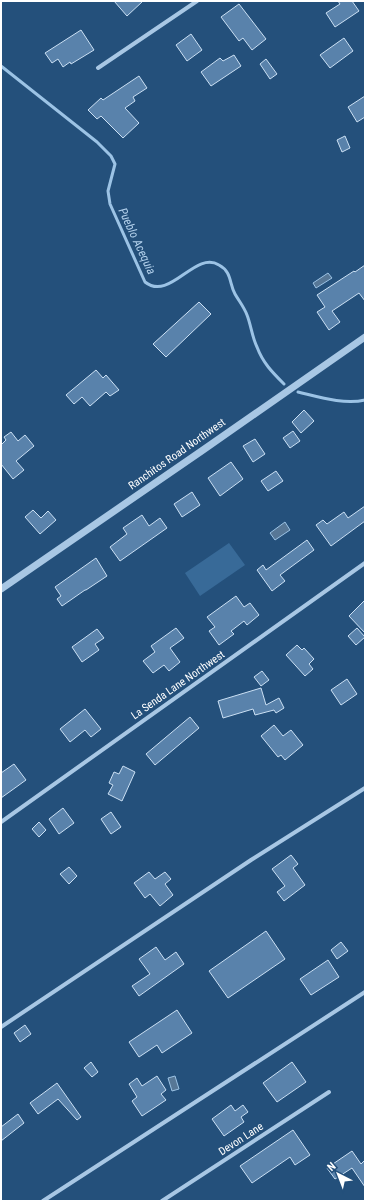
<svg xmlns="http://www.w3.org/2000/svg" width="366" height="1202" font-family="'Roboto Condensed',sans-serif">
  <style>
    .green { fill: #386a98 }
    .water { fill: #577796; stroke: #9cc3e5 }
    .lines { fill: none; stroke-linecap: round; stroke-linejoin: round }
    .stream { stroke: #9cc3e5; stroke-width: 3 }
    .building { fill: #5982ab; stroke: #cbe0f4 }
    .minor { stroke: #a8c7e4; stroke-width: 4 }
    .tertiary { stroke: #a8c7e4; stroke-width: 7 }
    .labels { text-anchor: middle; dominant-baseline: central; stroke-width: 3; stroke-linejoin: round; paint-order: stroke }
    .street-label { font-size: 11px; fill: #fff; stroke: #24507b }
    .water-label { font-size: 12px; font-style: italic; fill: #b3d1ec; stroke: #24507b }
  </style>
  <rect width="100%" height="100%" fill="#24507b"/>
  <path class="green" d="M 229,543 L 245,565 L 200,596 L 185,573 Z"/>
  <path class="water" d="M 328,273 L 332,278 L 316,288 L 313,283 Z
    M 285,522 L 290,530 L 275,540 L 270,533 Z
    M 175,1076 L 179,1089 L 172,1091 L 168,1078 Z"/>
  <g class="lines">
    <path class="stream" d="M 1,66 L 97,142 L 111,156 L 115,164 L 108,191 L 110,204 L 145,282 C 170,302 195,250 219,265 C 232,272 229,283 235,294 C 239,301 244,307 247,315 C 251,325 252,337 257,347 C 263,363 272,372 284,384
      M 298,392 C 319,397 344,405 365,400"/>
  </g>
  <path class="building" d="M 114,1 L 143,1 L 127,16 Z
    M 338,1 L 352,1 L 359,11 L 335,27 L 326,13 L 340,4 Z
    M 239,4 L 266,39 L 252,50 L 243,38 L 239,41 L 221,17 Z
    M 81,30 L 94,50 L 71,64 L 70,62 L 63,67 L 58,59 L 52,63 L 45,53 Z
    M 191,34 L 202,50 L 187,61 L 176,45 Z
    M 344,38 L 353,51 L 330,68 L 320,55 Z
    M 234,55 L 241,66 L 211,86 L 201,72 L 220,58 L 223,61 Z
    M 266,59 L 277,74 L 270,79 L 260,64 Z
    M 139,76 L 147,88 L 133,97 L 135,101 L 125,108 L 139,123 L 123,138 L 101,116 L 97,119 L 88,110 L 101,98 L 103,100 Z
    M 365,96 L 365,117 L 357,122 L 348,107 Z
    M 345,136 L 350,148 L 342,152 L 337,140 Z
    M 365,265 L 365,301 L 359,293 L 332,311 L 340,322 L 329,330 L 317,312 L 325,307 L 317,295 L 354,271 L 355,272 Z
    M 199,302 L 211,314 L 166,357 L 153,344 Z
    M 96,370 L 103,378 L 106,375 L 119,390 L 110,396 L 106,392 L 90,406 L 82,397 L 74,404 L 66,395 Z
    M 304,410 L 314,421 L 301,433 L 292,422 Z
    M 293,431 L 300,441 L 290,448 L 283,438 Z
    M 11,432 L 18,441 L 25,435 L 34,446 L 16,461 L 24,470 L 13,479 L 1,464 L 1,445 L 6,440 L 4,437 Z
    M 255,439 L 265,454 L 253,462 L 243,446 Z
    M 231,462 L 243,479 L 220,496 L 208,478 Z
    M 276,471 L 283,481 L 268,491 L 261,481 Z
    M 192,492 L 200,505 L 182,517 L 174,504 Z
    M 365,506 L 365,521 L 331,546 L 316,525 L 323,520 L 327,524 L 344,512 L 348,518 Z
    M 33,510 L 41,518 L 48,511 L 56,520 L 40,534 L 25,517 Z
    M 142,515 L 149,526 L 160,518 L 167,528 L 120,561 L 110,547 L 127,534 L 123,528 Z
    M 307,540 L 314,550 L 280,575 L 285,581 L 272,591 L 257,570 L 263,565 L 266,570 Z
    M 96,558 L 107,576 L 86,590 L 85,590 L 62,606 L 57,599 L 61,596 L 55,587 Z
    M 236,596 L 244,607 L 250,603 L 259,615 L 247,625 L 244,621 L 231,631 L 234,634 L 219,645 L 209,631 L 215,627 L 207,617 Z
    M 365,600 L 365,633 L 349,616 Z
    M 176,628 L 184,638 L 170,648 L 180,662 L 169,671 L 164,665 L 153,673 L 143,661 L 155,652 L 151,646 Z
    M 357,628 L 365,637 L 356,645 L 348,636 Z
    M 97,629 L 104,638 L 95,644 L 99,650 L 82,662 L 72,647 Z
    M 297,645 L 302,650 L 304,648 L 314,659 L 309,664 L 313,669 L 305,676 L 286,655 Z
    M 262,671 L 269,680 L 261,686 L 254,677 Z
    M 347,679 L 357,694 L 341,705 L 331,690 Z
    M 261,688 L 266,705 L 279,698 L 284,708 L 276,713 L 274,710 L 255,715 L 253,709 L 223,718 L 218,701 Z
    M 85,709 L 101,729 L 91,737 L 85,730 L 70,742 L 60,729 Z
    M 190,717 L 199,728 L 155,765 L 146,754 Z
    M 274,725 L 283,736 L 291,730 L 303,745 L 285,760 L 281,755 L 278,757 L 261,736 Z
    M 14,764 L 26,780 L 1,798 L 1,773 Z
    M 123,766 L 135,772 L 122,801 L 108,794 L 113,785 L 109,783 L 114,772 L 119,774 Z
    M 63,808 L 74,823 L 59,834 L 49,819 Z
    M 111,812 L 121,827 L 111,834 L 101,819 Z
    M 39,822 L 46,830 L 39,837 L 32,829 Z
    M 291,855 L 298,864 L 293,868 L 305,885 L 284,901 L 277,892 L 285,886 L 272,869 Z
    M 69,867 L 77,876 L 69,884 L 60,874 Z
    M 149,872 L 155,879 L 165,872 L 171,879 L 165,884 L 173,895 L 160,906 L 150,894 L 145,898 L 134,883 Z
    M 266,931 L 285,959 L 228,998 L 209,971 Z
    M 341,942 L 348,951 L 337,959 L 331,950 Z
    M 156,947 L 165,960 L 176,952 L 184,964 L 139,996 L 132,986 L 150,974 L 139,959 Z
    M 328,960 L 339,977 L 311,995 L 300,979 Z
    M 177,1010 L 192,1033 L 162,1053 L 157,1045 L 139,1057 L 129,1042 Z
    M 25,1025 L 31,1034 L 20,1042 L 14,1033 Z
    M 91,1062 L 98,1072 L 92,1077 L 84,1068 Z
    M 292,1062 L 306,1082 L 277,1102 L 263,1083 Z
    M 157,1076 L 166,1090 L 161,1094 L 166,1100 L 142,1116 L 132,1101 L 137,1097 L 129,1084 L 137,1078 L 142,1086 Z
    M 57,1083 L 81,1117 L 77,1120 L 58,1099 L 38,1114 L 30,1103 Z
    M 231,1105 L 235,1111 L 243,1105 L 248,1112 L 241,1117 L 244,1122 L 224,1136 L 212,1119 Z
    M 18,1114 L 24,1123 L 1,1141 L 1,1127 Z
    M 293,1130 L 310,1155 L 295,1165 L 290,1157 L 252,1183 L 240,1166 Z
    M 352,1151 L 361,1164 L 365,1160 L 365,1187 L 352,1168 L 335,1179 L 327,1168 Z"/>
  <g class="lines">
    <path class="minor" d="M 98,68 L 197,1
      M 1,822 L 365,563
      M 1,1027 L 251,860 L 365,788
      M 43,1201 L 365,992
      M 162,1201 L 329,1092"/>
    <path class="tertiary" d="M 1,589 L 203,450 L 365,337"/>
  </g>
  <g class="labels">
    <g class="street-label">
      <text transform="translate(177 454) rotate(-35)">Ranchitos Road Northwest</text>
      <text transform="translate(178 685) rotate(-35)">La Senda Lane Northwest</text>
      <text transform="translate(241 1139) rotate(-33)">Devon Lane</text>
    </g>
    <g class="water-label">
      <text transform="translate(137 241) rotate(65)">Pueblo Acequia</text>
    </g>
  </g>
  <rect width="366" height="1202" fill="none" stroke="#ffffff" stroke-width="4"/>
  <g transform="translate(338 1174) rotate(318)" stroke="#24507b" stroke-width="3" paint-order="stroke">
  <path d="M0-3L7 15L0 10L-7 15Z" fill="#ffffff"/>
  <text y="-6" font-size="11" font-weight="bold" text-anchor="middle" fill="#ffffff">N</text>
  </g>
</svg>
